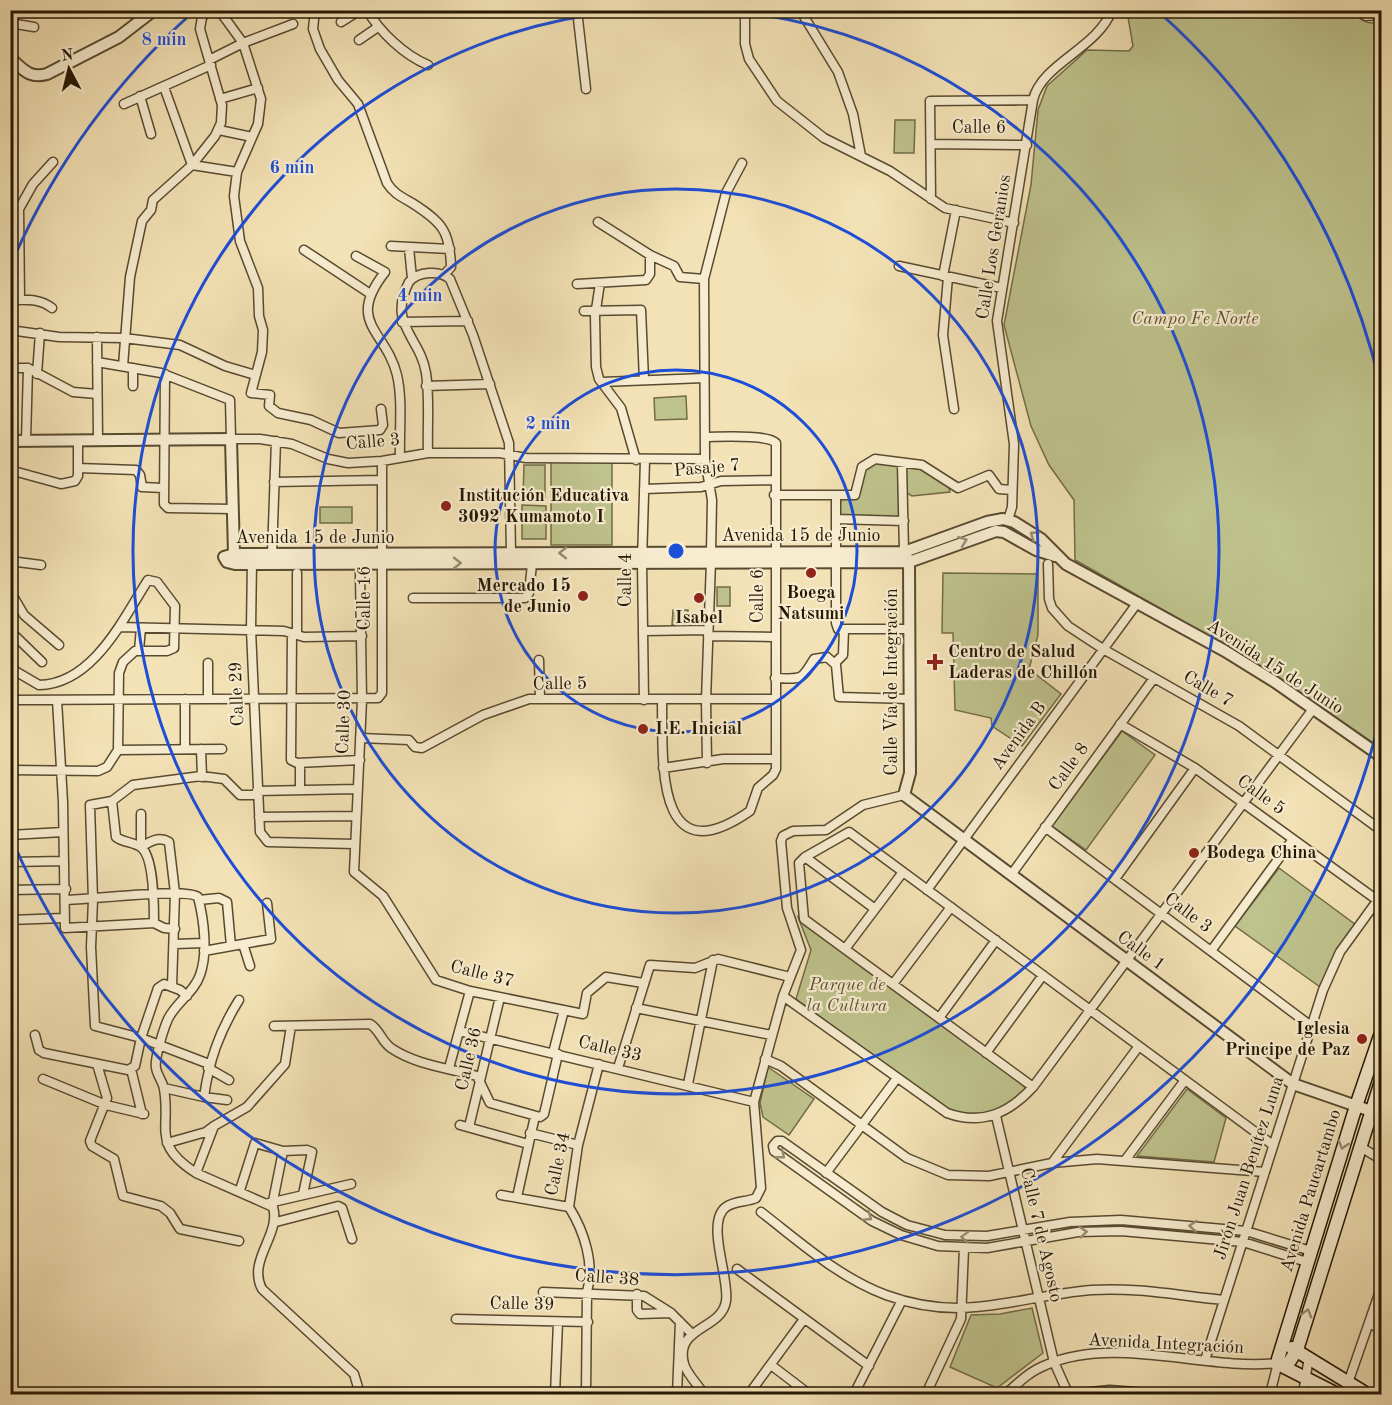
<svg xmlns="http://www.w3.org/2000/svg" width="1392" height="1405" font-family="'Old Standard TT',serif">
  <style>
    .green { fill: #bec28c; stroke: #726c48; stroke-width: 1.5 }
    .lines { fill: none; stroke-linecap: round; stroke-linejoin: round }
    .minor-casing { stroke: #584a30; stroke-width: 11 }
    .tertiary-casing { stroke: #584a30; stroke-width: 14 }
    .secondary-casing { stroke: #251703; stroke-width: 15 }
    .minor { stroke: #f7eccf; stroke-width: 8 }
    .tertiary { stroke: #f7eccf; stroke-width: 10 }
    .secondary { stroke: #f7eccf; stroke-width: 12 }
    .oneway { stroke: #988c73 }
    .ring { fill: none; stroke: #1d4ed8; stroke-width: 3 }
    .poi-dot { fill: #8f2418; stroke: #f7eccf; stroke-width: 2 }
    .labels { text-anchor: middle; dominant-baseline: central; stroke-width: 4.5; stroke-linejoin: round; paint-order: stroke }
    .street-label { font-size: 18px; fill: #251703; stroke: #f7eccf }
    .park-label { font-size: 18px; font-style: italic; fill: #5b5333; stroke: #f7eccf }
    .poi-label { font-size: 18px; font-weight: bold; fill: #251703; stroke: #f7eccf; text-anchor: start }
    .centre { fill: #1d4ed8; stroke: #f7eccf; stroke-width: 3 }
    .ring-label { font-size: 18px; text-anchor: middle; font-weight: bold; fill: #1d4ed8; stroke: #f7eccf; stroke-width: 4.5; stroke-linejoin: round; paint-order: stroke }
  </style>
  <rect width="100%" height="100%" fill="#f3e2b5"/>
  <filter id="stains"><feTurbulence type="fractalNoise" baseFrequency=".00333" numOctaves="4"/><feColorMatrix values="0 0 0 0 .2 0 0 0 0 .09 0 0 0 0 .02 0 0 0 .5 -.17"/></filter>
  <radialGradient id="worn" r=".72"><stop offset=".6" stop-color="#630" stop-opacity="0"/><stop offset="1" stop-color="#630" stop-opacity=".3"/></radialGradient>
  <path class="green" d="M 1349,10 C 1360,19 1368,27 1381,21 L 1381,748 L 1246,657 L 1075,560 L 1074,500 L 1049,465 L 1031,426 L 1004,325 L 1031,185 L 1038,110 L 1047,86 L 1087,50 L 1129,51 L 1133,46 L 1127,11 Z
    M 895,120 L 915,120 L 914,153 L 894,153 Z
    M 686,396 L 687,419 L 655,420 L 654,398 Z
    M 551,459 L 612,460 L 612,545 L 551,545 Z
    M 871,462 L 899,465 L 899,518 L 840,516 L 840,496 L 859,497 L 860,474 Z
    M 524,465 L 545,465 L 545,500 L 523,499 Z
    M 918,466 L 949,488 L 950,492 L 912,496 L 907,493 L 906,467 Z
    M 522,505 L 546,506 L 546,539 L 522,539 Z
    M 320,507 L 352,507 L 352,523 L 320,523 Z
    M 943,573 L 1038,574 L 1038,635 L 1029,669 L 1061,694 L 1022,746 L 992,726 L 991,718 L 955,710 L 953,633 L 942,633 Z
    M 717,587 L 730,587 L 730,606 L 717,606 Z
    M 673,610 L 688,610 L 687,625 L 672,625 Z
    M 1122,731 L 1155,755 L 1086,850 L 1052,826 Z
    M 1279,868 L 1356,925 L 1320,987 L 1235,926 Z
    M 798,917 L 1023,1085 L 1026,1089 C 1005,1115 974,1118 945,1109 L 796,999 L 811,950 Z
    M 768,1067 L 814,1099 L 789,1135 L 763,1117 L 760,1103 Z
    M 1187,1089 L 1226,1118 L 1214,1162 L 1137,1156 Z
    M 1032,1308 L 1043,1353 L 997,1388 L 950,1367 L 971,1315 L 1000,1314 Z"/>
  <g class="lines">
    <g class="minor-casing">
      <path id="minor" d="M 219,10 L 243,43 L 261,99 L 258,124 L 237,172 L 234,196 L 240,241 L 258,288 L 259,316 L 263,330 L 262,352 L 251,393 L 270,395 L 269,406 L 278,413 L 311,420 L 339,433 L 380,430 L 383,425 L 381,409
        M 315,10 L 313,29 L 320,49 L 338,80 L 358,104 L 387,183 C 394,194 402,197 412,203 C 442,222 450,231 451,267 L 444,275
        M 367,10 C 380,32 404,55 428,65
        M 577,10 L 586,89
        M 745,10 L 745,44 L 749,59 L 777,101 L 791,112 L 824,138 L 890,171 L 945,208 L 1014,223
        M 800,10 L 838,72 L 853,114 L 861,156
        M 1356,10 L 1366,16 L 1382,15
        M 341,22 L 360,10
        M 10,23 L 34,27
        M 359,40 L 378,27
        M 209,60 L 243,43 L 293,24
        M 164,87 L 192,165
        M 140,96 L 151,134
        M 220,99 L 258,88
        M 124,104 L 211,65
        M 219,130 L 252,137
        M 931,144 L 1027,145
        M 192,165 L 237,172
        M 931,199 L 930,101 L 1033,100
        M 598,222 L 650,255 L 674,266 L 680,277 L 704,279
        M 391,246 L 450,249
        M 409,248 L 412,278
        M 304,250 L 369,293
        M 356,256 L 385,272 C 345,323 386,330 397,375 C 403,401 399,432 400,458
        M 899,266 L 1002,288
        M 943,276 L 956,210
        M 948,277 L 943,335 L 954,409
        M 600,283 L 595,316 L 596,367 L 599,379 L 621,408 L 636,460
        M 577,284 L 646,280 L 650,274 L 650,255
        M 10,300 C 26,300 39,298 52,308
        M 20,300 L 19,209 L 33,184 L 53,162
        M 584,311 L 641,310 L 644,380
        M 402,322 L 468,321
        M 10,330 L 59,337 L 124,338 L 180,345 L 225,366 L 255,375
        M 97,337 L 98,440
        M 97,362 L 161,373 L 230,400 L 231,439 L 260,439 L 292,444 L 328,459 L 348,463 L 382,461 L 428,453 L 500,453 L 526,458 L 705,459
        M 123,366 L 130,277 L 142,221 L 151,210 L 153,200 L 192,165 L 215,136 L 221,123 L 222,105 L 200,29 L 202,17 L 210,10
        M 10,368 L 28,368 L 26,440
        M 28,368 L 73,392 L 97,394
        M 37,374 L 40,333
        M 165,374 L 164,504 L 168,508 L 233,509
        M 602,382 L 704,378
        M 133,386 L 133,368
        M 426,386 L 490,384
        M 428,453 C 427,427 430,399 426,373 C 420,336 387,325 409,282 C 418,271 440,270 450,279 L 473,335 L 509,443 L 511,553
        M 902,463 L 904,552
        M 78,468 L 136,470 L 140,475 L 142,487 L 163,488
        M 10,470 L 61,484 L 75,481 L 78,476 L 78,440
        M 274,482 L 382,480
        M 644,489 L 701,487 L 721,481 L 774,480
        M 774,495 L 855,495 L 862,467 L 875,459 L 922,465 L 958,488 L 989,475 L 999,489 L 1012,490
        M 836,495 L 836,552
        M 836,519 L 904,521
        M 1008,520 L 1012,507 L 1014,444 L 997,321 L 1033,100 C 1042,63 1097,49 1112,10
        M 711,553 L 712,500 L 705,459 L 704,279 L 726,193 L 742,163
        M 272,554 L 276,441
        M 252,560 L 251,630 L 260,832 L 268,842 L 355,844
        M 10,561 L 41,565
        M 836,561 L 836,623 L 838,629 L 909,629
        M 1048,564 L 1049,599 L 1052,608 L 1068,626 L 1103,649 L 1239,726 L 1382,831
        M 360,573 L 362,700 L 354,872 L 383,896 L 436,980 L 470,991 L 583,1014 L 587,993 L 606,977 L 643,983
        M 10,591 L 24,615 L 59,645
        M 413,598 L 525,598 L 529,593 L 532,564
        M 119,627 L 284,631 L 304,637 L 362,636
        M 10,631 L 42,662
        M 643,631 L 708,630
        M 292,633 L 291,760 L 297,763 L 360,760
        M 297,635 L 297,573
        M 708,636 L 774,637
        M 139,650 L 141,628
        M 539,660 L 540,699
        M 208,663 L 208,699
        M 835,663 L 843,655 L 844,630
        M 10,668 L 39,685 C 93,684 123,619 148,580 L 157,582 L 175,606 L 174,648 L 167,651 L 135,651 L 123,662 L 119,673 L 118,750 L 107,767 L 98,771 L 10,770
        M 775,678 C 802,679 801,681 814,659 L 827,657 L 836,665 L 839,697 L 910,699
        M 10,700 L 378,698 L 382,693 L 382,461
        M 57,700 L 63,802 L 65,928 L 154,923 L 164,928 L 175,929
        M 644,700 L 642,562 L 645,460
        M 662,700 C 663,760 654,878 750,811 L 758,788 L 773,775 L 776,769 L 776,443 C 767,434 720,437 705,437
        M 1120,724 L 1195,768 L 1377,900
        M 360,738 L 409,740 L 415,747 L 422,748 L 483,715 L 529,699 L 774,699
        M 185,749 L 185,699
        M 201,749 L 202,777
        M 118,750 L 222,749
        M 300,763 L 300,790
        M 707,763 L 706,700 L 711,561
        M 663,768 L 723,759 L 775,759
        M 257,791 L 356,789
        M 112,801 L 116,837 C 124,843 135,842 142,848 C 154,859 154,906 154,923
        M 141,814 L 141,847
        M 259,817 L 355,816
        M 1045,827 L 1311,1026
        M 10,835 L 63,832
        M 141,847 C 151,841 159,836 169,842 L 175,893 L 172,986
        M 805,857 L 875,909
        M 10,862 L 64,861
        M 1011,875 L 1154,678
        M 1115,879 L 1195,768
        M 10,890 L 66,889
        M 927,890 L 1138,602
        M 66,900 C 88,900 186,887 198,897 C 204,920 208,953 200,975 C 194,993 176,1002 168,1019 C 164,1028 154,1059 156,1068 C 157,1075 163,1082 164,1089 C 171,1129 151,1144 196,1173 L 273,1207 C 281,1235 247,1260 262,1289 L 354,1374 L 360,1394
        M 199,900 L 219,898 L 227,902 L 231,946
        M 10,920 L 64,918
        M 175,944 L 203,943
        M 243,944 L 250,966
        M 845,949 L 903,872
        M 204,951 L 271,939 L 267,903
        M 1211,951 L 1293,839
        M 893,984 L 951,907
        M 783,996 L 947,1113 C 982,1126 1009,1113 1033,1087 L 1313,709
        M 636,1008 L 771,1035
        M 939,1018 L 996,940
        M 274,1026 L 370,1024 C 380,1030 381,1041 391,1048 C 416,1065 448,1068 477,1076 L 490,1103 L 540,1117 L 544,1114 L 558,1054
        M 459,1031 L 754,1102
        M 35,1035 L 39,1050 L 44,1053 L 128,1070 L 135,1066 L 141,1038 L 158,988 L 164,984 L 180,990 L 187,996
        M 10,1041 L 13,1041
        M 553,1053 L 564,1010
        M 986,1053 L 1043,975
        M 765,1059 L 781,1066 L 907,1158 L 948,1175 L 989,1176 L 1052,1163 L 1097,1159 L 1265,1172
        M 97,1064 L 107,1098 L 90,1141 L 92,1146 L 114,1159 L 123,1196 L 161,1206 L 170,1213 L 180,1229 L 239,1241
        M 209,1064 L 141,1038 L 95,1026 L 91,947 L 93,900 L 90,805 L 112,801 L 133,785 L 201,776 L 224,779 L 240,795 L 257,795
        M 208,1068 L 229,1080
        M 449,1068 L 470,991
        M 618,1068 L 650,965 L 695,968 L 718,959 L 790,977
        M 131,1069 L 142,1114
        M 43,1079 L 106,1105 L 144,1114
        M 688,1084 L 713,960
        M 1033,1087 L 804,919 L 799,863 L 805,857 L 849,832 L 1273,1145
        M 164,1088 L 204,1097 C 209,1061 219,1032 239,1000
        M 204,1097 L 227,1100
        M 996,1116 L 1054,1362 L 1067,1391 L 1071,1394 L 1110,1390 L 1160,1394
        M 460,1125 L 528,1144
        M 469,1127 L 500,997
        M 530,1133 L 578,1145
        M 167,1143 L 206,1132 L 214,1126
        M 1359,1146 L 1382,1160
        M 1126,1159 L 1185,1080
        M 1052,1163 L 1139,1046
        M 196,1173 L 214,1126 L 247,1107 L 285,1064 L 291,1026
        M 826,1173 L 897,1078
        M 240,1190 L 255,1143 L 283,1151
        M 501,1195 L 569,1207
        M 517,1197 L 535,1116
        M 273,1201 L 283,1151 L 307,1150 L 312,1152 L 303,1194
        M 269,1203 L 351,1184
        M 569,1207 C 584,1231 595,1264 587,1292 L 586,1394
        M 569,1207 L 578,1145 L 599,1064
        M 761,1212 C 800,1242 838,1277 886,1295 C 965,1324 1016,1296 1092,1290 C 1136,1287 1181,1296 1224,1300
        M 276,1222 L 338,1206 L 342,1208 L 352,1239
        M 1307,1262 L 1243,1242 L 1121,1231 L 1078,1232 L 987,1248 L 938,1246 L 901,1235 L 872,1221 L 774,1151 L 773,1146 L 777,1141 L 782,1141 L 882,1212 L 907,1225 L 945,1235 L 987,1236 L 1070,1222 L 1121,1220 L 1246,1231 L 1311,1251
        M 737,1269 L 869,1366
        M 543,1292 L 644,1296 L 671,1313 L 691,1333
        M 637,1294 L 637,1310 L 640,1314 L 671,1313
        M 456,1319 L 588,1322
        M 1369,1323 L 1382,1330
        M 1205,1360 L 1323,990 L 1340,952 L 1382,894
        M 771,1365 L 809,1394
        M 1348,1383 L 1382,1285
        M 282,1394 L 305,1394
        M 555,1394 L 558,1322
        M 677,1394 L 680,1322
        M 704,1394 C 698,1385 687,1374 684,1364 C 674,1326 722,1330 726,1301 C 730,1279 705,1222 726,1207 C 734,1201 747,1202 756,1198 L 761,1188 L 754,1102 L 783,996 L 801,950 L 787,908 L 781,841 L 783,836 L 793,831 L 826,830 L 863,805 L 904,795
        M 749,1394 L 804,1319
        M 854,1394 L 902,1300
        M 926,1394 L 961,1319 L 964,1249
        M 1006,1394 C 1018,1383 1030,1371 1046,1365 C 1116,1335 1205,1371 1278,1363 L 1270,1394
        M 1303,1394 L 1309,1357"/>
    </g>
    <g class="tertiary-casing">
      <path id="tertiary" d="M 10,58 C 23,69 29,79 47,74 L 119,37 L 154,10
        M 10,441 L 231,439 L 234,554
        M 906,555 L 909,562 L 910,773 L 904,795 L 1293,1084 L 1371,1111
        M 1055,556 L 1036,550 L 1004,532 L 996,531 L 909,562 L 235,564 L 227,562 L 224,557 L 234,554 L 904,552 L 987,522 L 1003,519 L 1014,522 L 1041,539 L 1066,564 L 1225,651 L 1275,682 L 1382,757"/>
    </g>
    <g class="secondary-casing">
      <path id="secondary" d="M 1292,1348 L 1367,1394
        M 1286,1367 L 1297,1350 L 1382,1078
        M 1337,1394 L 1280,1365 L 1278,1359 L 1356,1106 L 1382,1030"/>
    </g>
    <use href="#minor" class="minor"/>
    <use href="#tertiary" class="tertiary"/>
    <use href="#secondary" class="secondary"/>
  </g>
  <defs><path id="oneway-chevron" d="M-2-3.5L2.5 0L-2 3.5" fill="none" stroke-width="1.6" stroke-linecap="round" stroke-linejoin="round" transform="scale(1.5)"/></defs>
  <g class="oneway">
    <use href="#oneway-chevron" transform="translate(1034 535) rotate(-147)"/>
    <use href="#oneway-chevron" transform="translate(963 541) rotate(-20)"/>
    <use href="#oneway-chevron" transform="translate(563 553) rotate(180)"/>
    <use href="#oneway-chevron" transform="translate(457 563)"/>
    <use href="#oneway-chevron" transform="translate(1343 1145) rotate(107)"/>
    <use href="#oneway-chevron" transform="translate(781 1155) rotate(38)"/>
    <use href="#oneway-chevron" transform="translate(868 1217) rotate(33)"/>
    <use href="#oneway-chevron" transform="translate(1193 1226) rotate(-176)"/>
    <use href="#oneway-chevron" transform="translate(1083 1232) rotate(-6)"/>
    <use href="#oneway-chevron" transform="translate(965 1237) rotate(-178)"/>
    <use href="#oneway-chevron" transform="translate(1307 1313) rotate(-74)"/>
  </g>
  <g class="ring">
    <circle cx="676" cy="551" r="181"/>
    <circle cx="676" cy="551" r="362"/>
    <path d="M733 11A543 543 0 1 1 619 11"/>
    <path d="M1381 714A724 724 0 0 1 12 840M12 262A724 724 0 0 1 192 13M1160 13A724 724 0 0 1 1381 388"/>
  </g>
  <g class="poi-dot">
    <circle cx="446" cy="506" r="6"/>
    <circle cx="811" cy="573" r="6"/>
    <circle cx="583" cy="596" r="6"/>
    <circle cx="699" cy="598" r="6"/>
    <path d="M932 653h6v6h6v6h-6v6h-6v-6h-6v-6h6z"/>
    <circle cx="643" cy="729" r="6"/>
    <circle cx="1194" cy="853" r="6"/>
    <circle cx="1362" cy="1039" r="6"/>
  </g>
  <g class="labels">
    <g class="street-label">
      <text x="979" y="128">Calle 6</text>
      <text transform="translate(994 247) rotate(-81)">Calle Los Geranios</text>
      <text transform="translate(373 442) rotate(-5)">Calle 3</text>
      <text transform="translate(707 468) rotate(-5)">Pasaje 7</text>
      <text x="801" y="536">Avenida 15 de Junio</text>
      <text x="315" y="538">Avenida 15 de Junio</text>
      <text transform="translate(626 580) rotate(-90)">Calle 4</text>
      <text transform="translate(758 596) rotate(-90)">Calle 6</text>
      <text transform="translate(365 598) rotate(-90)">Calle 16</text>
      <text transform="translate(1275 667) rotate(33)">Avenida 15 de Junio</text>
      <text transform="translate(892 682) rotate(-90)">Calle Vía de Integración</text>
      <text transform="translate(560 684) rotate(-1)">Calle 5</text>
      <text transform="translate(1208 689) rotate(30)">Calle 7</text>
      <text transform="translate(237 694) rotate(-92)">Calle 29</text>
      <text transform="translate(344 722) rotate(-88)">Calle 30</text>
      <text transform="translate(1019 736) rotate(-54)">Avenida B</text>
      <text transform="translate(1069 767) rotate(-54)">Calle 8</text>
      <text transform="translate(1261 795) rotate(36)">Calle 5</text>
      <text transform="translate(1188 913) rotate(37)">Calle 3</text>
      <text transform="translate(1141 951) rotate(36)">Calle 1</text>
      <text transform="translate(482 974) rotate(14)">Calle 37</text>
      <text transform="translate(610 1049) rotate(13)">Calle 33</text>
      <text transform="translate(469 1059) rotate(-77)">Calle 36</text>
      <text transform="translate(558 1164) rotate(-78)">Calle 34</text>
      <text transform="translate(1249 1168) rotate(-72)">Jirón Juan Benítez Luna</text>
      <text transform="translate(1311 1191) rotate(-73)">Avenida Paucartambo</text>
      <text transform="translate(1041 1235) rotate(77)">Calle 7 de Agosto</text>
      <text transform="translate(607 1278) rotate(4)">Calle 38</text>
      <text transform="translate(522 1304) rotate(1)">Calle 39</text>
      <text transform="translate(1166 1344) rotate(3)">Avenida Integración</text>
    </g>
    <g class="park-label">
      <text x="1195" y="319">Campo Fe Norte</text>
      <text x="847" y="985">Parque de<tspan x="847" dy="21">la Cultura</tspan></text>
    </g>
    <g class="poi-label">
      <text x="458" y="496">Institución Educativa<tspan x="458" dy="21">3092 Kumamoto I</tspan></text>
      <text x="571" y="586" text-anchor="end">Mercado 15<tspan x="571" dy="21">de Junio</tspan></text>
      <text x="811" y="593" text-anchor="middle">Boega<tspan x="811" dy="21">Natsumi</tspan></text>
      <text x="699" y="618" text-anchor="middle">Isabel</text>
      <text x="948" y="652">Centro de Salud<tspan x="948" dy="21">Laderas de Chillón</tspan></text>
      <text x="655" y="729">I.E. Inicial</text>
      <text x="1206" y="853">Bodega China</text>
      <text x="1350" y="1029" text-anchor="end">Iglesia<tspan x="1350" dy="21">Principe de Paz</tspan></text>
    </g>
  </g>
  <circle cx="676" cy="551" r="9" class="centre"/>
  <g class="ring-label">
    <text x="164" y="45">8 min</text>
    <text x="292" y="173">6 min</text>
    <text x="420" y="301">4 min</text>
    <text x="548" y="429">2 min</text>
  </g>
  <rect width="1392" height="1405" fill="none" stroke="#f3e2b5" stroke-width="36"/>
  <rect x="12" y="12" width="1368" height="1381" fill="none" stroke="#251703" stroke-width="3"/>
  <rect x="18" y="18" width="1356" height="1369" fill="none" stroke="#251703" stroke-width="1.5"/>
  <g transform="translate(69 69) rotate(353)" stroke="#f7eccf" stroke-width="4.5" paint-order="stroke">
  <path d="M0-4.5L10 22L0 15L-10 22Z" fill="#251703"/>
  <text y="-9" font-size="16" font-weight="bold" text-anchor="middle" fill="#251703">N</text>
  </g>
  <rect width="100%" height="100%" filter="url(#stains)"/>
  <rect width="100%" height="100%" fill="url(#worn)"/>
</svg>
